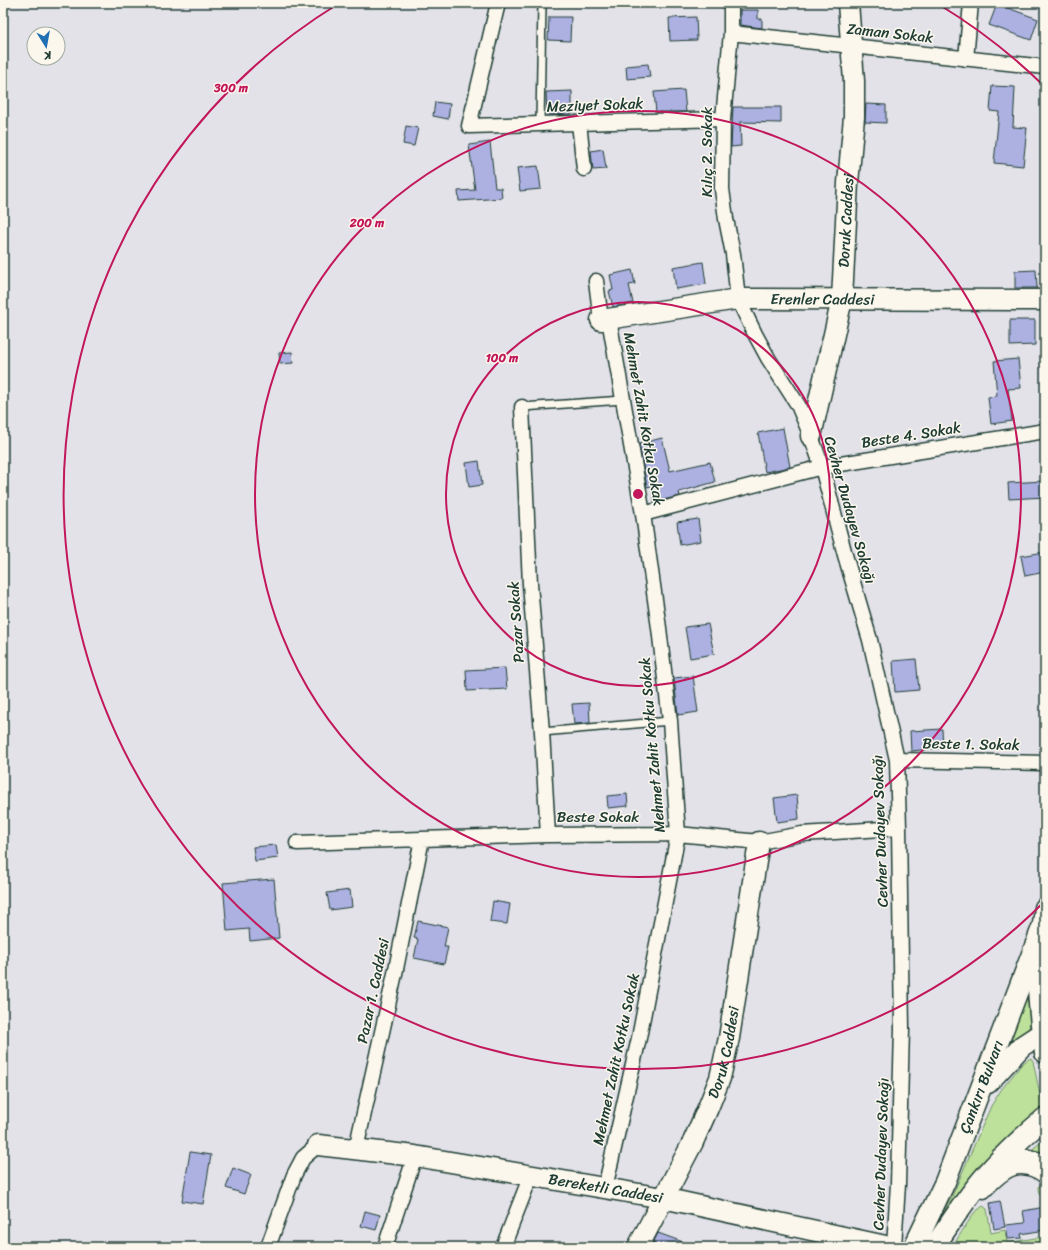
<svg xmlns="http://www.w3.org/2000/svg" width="1048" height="1250" font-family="Sriracha,sans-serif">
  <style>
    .green { fill: #bde19b; stroke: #6e8f68 }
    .building { fill: #acb1e2; stroke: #1f3d34 }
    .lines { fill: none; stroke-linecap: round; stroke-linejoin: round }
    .lane-casing { stroke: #1f3d34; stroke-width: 10 }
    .street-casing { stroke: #1f3d34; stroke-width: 17 }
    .secondary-casing { stroke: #1f3d34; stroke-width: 23 }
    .lane { stroke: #fbf7ec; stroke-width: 7 }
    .street { stroke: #fbf7ec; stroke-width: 14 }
    .secondary { stroke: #fbf7ec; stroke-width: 20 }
    .ring { fill: none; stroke: #c2185b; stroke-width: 2 }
    .labels { text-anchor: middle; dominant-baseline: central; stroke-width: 3; stroke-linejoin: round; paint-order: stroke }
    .street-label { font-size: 15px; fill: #1f3d34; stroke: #fbf7ec }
    .centre { fill: #c2185b; stroke: #fbf7ec; stroke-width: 2 }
    .ring-label { font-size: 12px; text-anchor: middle; font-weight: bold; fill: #c2185b; stroke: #fbf7ec; stroke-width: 3; stroke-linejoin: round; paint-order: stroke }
  </style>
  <rect width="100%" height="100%" fill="#e3e2e9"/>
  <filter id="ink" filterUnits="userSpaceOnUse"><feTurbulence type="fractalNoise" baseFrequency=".025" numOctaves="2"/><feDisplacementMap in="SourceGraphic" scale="8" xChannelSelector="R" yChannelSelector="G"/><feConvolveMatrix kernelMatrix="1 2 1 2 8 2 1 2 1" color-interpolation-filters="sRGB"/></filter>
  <g filter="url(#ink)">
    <path class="green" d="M 1027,995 L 1030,1020 L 1029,1028 L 1011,1045 L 1012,1037 Z
      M 1031,1058 L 1033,1061 L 1043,1109 L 926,1247 L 953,1194 L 991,1106 L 1001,1090 L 1022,1064 L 1027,1060 Z
      M 1045,1139 L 1045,1153 L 1030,1151 Z
      M 1045,1182 L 1045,1199 C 1040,1196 1038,1193 1038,1187 Z
      M 983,1206 L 987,1209 L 991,1233 L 1005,1230 L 1007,1243 L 1041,1237 L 1042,1247 L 952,1247 L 974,1213 Z"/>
    <path class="building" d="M 997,4 L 1038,19 L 1031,40 L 989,25 Z
      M 740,10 L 758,10 L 758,19 L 762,19 L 762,28 L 740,25 Z
      M 549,17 L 571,17 L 570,41 L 548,40 Z
      M 696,17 L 697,40 L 670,41 L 669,18 Z
      M 648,64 L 650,77 L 627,79 L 626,66 Z
      M 992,86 L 1015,87 L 1013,127 L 1027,128 L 1023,166 L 994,163 L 999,112 L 990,111 Z
      M 684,90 L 686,112 L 656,112 L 654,92 Z
      M 572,91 L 572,114 L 547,115 L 546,92 Z
      M 435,102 L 450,104 L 448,119 L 433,116 Z
      M 866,104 L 886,105 L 886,123 L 865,122 Z
      M 733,107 L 781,107 L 781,123 L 740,122 L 741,146 L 731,147 Z
      M 406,126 L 418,128 L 414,146 L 403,144 Z
      M 490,142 L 495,188 L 501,188 L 502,198 L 459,201 L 458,191 L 475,190 L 469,145 Z
      M 603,149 L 606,169 L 593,170 L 591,151 Z
      M 538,166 L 541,189 L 520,191 L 517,168 Z
      M 703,262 L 706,284 L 676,289 L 673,267 Z
      M 632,270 L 635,284 L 629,285 L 633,303 L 613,307 L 609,291 L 613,290 L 610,275 Z
      M 1036,270 L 1037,288 L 1015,288 L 1015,271 Z
      M 1010,320 L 1035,320 L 1035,345 L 1010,346 Z
      M 292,352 L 293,363 L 280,364 L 279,353 Z
      M 1018,359 L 1021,388 L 1008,389 L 1012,421 L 991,424 L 988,397 L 997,396 L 994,361 Z
      M 783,428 L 790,467 L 765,472 L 758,433 Z
      M 662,438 L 670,471 L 710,462 L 715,482 L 679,492 L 680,496 L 655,502 L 651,486 L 647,487 L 639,444 Z
      M 479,461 L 482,485 L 469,487 L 466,463 Z
      M 1045,481 L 1045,497 L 1009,499 L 1008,483 Z
      M 698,519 L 701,541 L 680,545 L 677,522 Z
      M 1045,552 L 1045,572 L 1025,576 L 1021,556 Z
      M 708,624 L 714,654 L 690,658 L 685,627 Z
      M 916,659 L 919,690 L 895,692 L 893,661 Z
      M 505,668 L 507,689 L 467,691 L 466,670 Z
      M 693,676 L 698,712 L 678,715 L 674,678 Z
      M 589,703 L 590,723 L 574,724 L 572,704 Z
      M 942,729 L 943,748 L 911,751 L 910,731 Z
      M 627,794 L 628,806 L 608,808 L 607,796 Z
      M 797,795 L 799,819 L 777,822 L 774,798 Z
      M 276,845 L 278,858 L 255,861 L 253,847 Z
      M 274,879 L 279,938 L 250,941 L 249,929 L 227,931 L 223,883 Z
      M 350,890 L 352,907 L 330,910 L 327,893 Z
      M 493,901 L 510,904 L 507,924 L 490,922 Z
      M 418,921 L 448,927 L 444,947 L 448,947 L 444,964 L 414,958 L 418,939 L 414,938 Z
      M 190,1152 L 211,1155 L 203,1204 L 182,1201 Z
      M 233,1168 L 251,1175 L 244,1194 L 226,1188 Z
      M 1000,1201 L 1005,1227 L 994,1229 L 990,1203 Z
      M 1045,1207 L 1045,1230 L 1021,1234 L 1022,1238 L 1008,1239 L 1006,1225 L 1025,1223 L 1023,1211 Z
      M 365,1211 L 380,1215 L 376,1230 L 361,1226 Z
      M 658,1233 L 694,1246 L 694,1247 L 651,1247 Z"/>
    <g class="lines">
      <g class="lane-casing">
        <path id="lane" d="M 540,124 L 542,3
          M 522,407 L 623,400
          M 542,732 L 670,721"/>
      </g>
      <g class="street-casing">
        <path id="street" d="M 498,3 L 469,126 L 723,119
          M 731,3 L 731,33 L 723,119 L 722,189 L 726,219 L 733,254 L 738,299 L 755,334 L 768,358 L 798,405 L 811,436 L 822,467 L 845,555 L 870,640 L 897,760 L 899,828 L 902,1029 L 898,1184 L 894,1247
          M 731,33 L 1045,67
          M 966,59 L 971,3
          M 579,123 L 584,169
          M 596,281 L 601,320
          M 522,407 L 530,584 L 542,732 L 548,835
          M 643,514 L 822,467 L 1045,431
          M 897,760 L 1045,763
          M 297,843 L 548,835 L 678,834 L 759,842 L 802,834 L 899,828
          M 356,1149 L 396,969 L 422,839
          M 605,1188 L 639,1038 L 678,834 L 670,721 L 659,628 L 643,514 L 609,319
          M 984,1191 C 1003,1171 1018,1157 1045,1176
          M 268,1247 L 294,1175 L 303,1158 L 318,1145
          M 385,1247 L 415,1156
          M 503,1247 L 531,1175"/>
      </g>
      <g class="secondary-casing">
        <g id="secondary">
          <path id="s1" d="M 601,320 L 738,299 L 1045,300"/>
          <path id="s2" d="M 811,436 L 842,299 L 848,183 L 854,117 L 854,81 L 848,3"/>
          <path d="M 1045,908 C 1042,932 1039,955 1038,979 C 1038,1004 1041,1028 1045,1053"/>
          <path d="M 988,1083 L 1022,1046 L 1045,1031"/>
          <path id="s3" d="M 318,1145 L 415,1156 L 663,1198 L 890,1247"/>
          <path d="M 1001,1158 L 1024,1159 L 1045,1164"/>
          <path id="s4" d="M 638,1247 L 693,1142 L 708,1108 L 720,1078 L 729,1038 L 759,842"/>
          <path id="s5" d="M 914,1247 L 945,1182 L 1043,925"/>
          <path d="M 934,1247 C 948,1227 961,1206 976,1187 C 996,1161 1020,1139 1045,1118"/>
        </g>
      </g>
      <use href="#lane" class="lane"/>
      <use href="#street" class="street"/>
      <use href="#secondary" class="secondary"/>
    </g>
  </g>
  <g class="ring">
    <circle cx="638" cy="494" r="192"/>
    <circle cx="638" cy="494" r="383"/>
    <path d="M1045 901A575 575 0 1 1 338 4M938 4A575 575 0 0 1 1045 87"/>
  </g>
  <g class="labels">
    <g class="street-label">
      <text transform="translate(890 33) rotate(6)">Zaman Sokak</text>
      <text transform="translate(595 105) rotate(-2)">Meziyet Sokak</text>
      <text transform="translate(707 152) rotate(-90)">Kılıç 2. Sokak</text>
      <text stroke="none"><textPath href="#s2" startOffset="219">Doruk Caddesi</textPath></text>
      <text stroke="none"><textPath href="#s1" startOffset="223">Erenler Caddesi</textPath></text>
      <text transform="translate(644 419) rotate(80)">Mehmet Zahit Kotku Sokak</text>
      <text transform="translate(911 435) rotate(-9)">Beste 4. Sokak</text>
      <text transform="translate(850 510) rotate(74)">Cevher Dudayev Sokağı</text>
      <text transform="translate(516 622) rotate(-94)">Pazar Sokak</text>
      <text transform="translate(971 744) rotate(1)">Beste 1. Sokak</text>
      <text transform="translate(652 745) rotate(-95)">Mehmet Zahit Kotku Sokak</text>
      <text x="598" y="817">Beste Sokak</text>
      <text transform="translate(880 831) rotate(-92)">Cevher Dudayev Sokağı</text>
      <text transform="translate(373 991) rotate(-78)">Pazar 1. Caddesi</text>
      <text stroke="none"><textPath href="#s4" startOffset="214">Doruk Caddesi</textPath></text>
      <text transform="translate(616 1059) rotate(-78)">Mehmet Zahit Kotku Sokak</text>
      <text stroke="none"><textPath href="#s5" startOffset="174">Çankırı Bulvarı</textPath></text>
      <text transform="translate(881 1154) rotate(-88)">Cevher Dudayev Sokağı</text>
      <text stroke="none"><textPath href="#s3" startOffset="291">Bereketli Caddesi</textPath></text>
    </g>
  </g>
  <circle cx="638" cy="494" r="6" class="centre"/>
  <g class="ring-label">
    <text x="231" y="92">300 m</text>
    <text x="367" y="227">200 m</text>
    <text x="502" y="362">100 m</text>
  </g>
  <rect width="1048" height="1250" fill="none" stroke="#fbf7ec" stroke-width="16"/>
  <rect x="8" y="8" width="1032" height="1234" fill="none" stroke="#1f3d34" stroke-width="1.5" filter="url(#ink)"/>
  <g transform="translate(46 46) rotate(169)"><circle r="19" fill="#fbf7ec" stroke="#a3ada2"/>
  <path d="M0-3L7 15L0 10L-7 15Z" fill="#1f6fb2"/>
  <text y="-6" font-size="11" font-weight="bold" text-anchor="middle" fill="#1f3d34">K</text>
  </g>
</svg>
